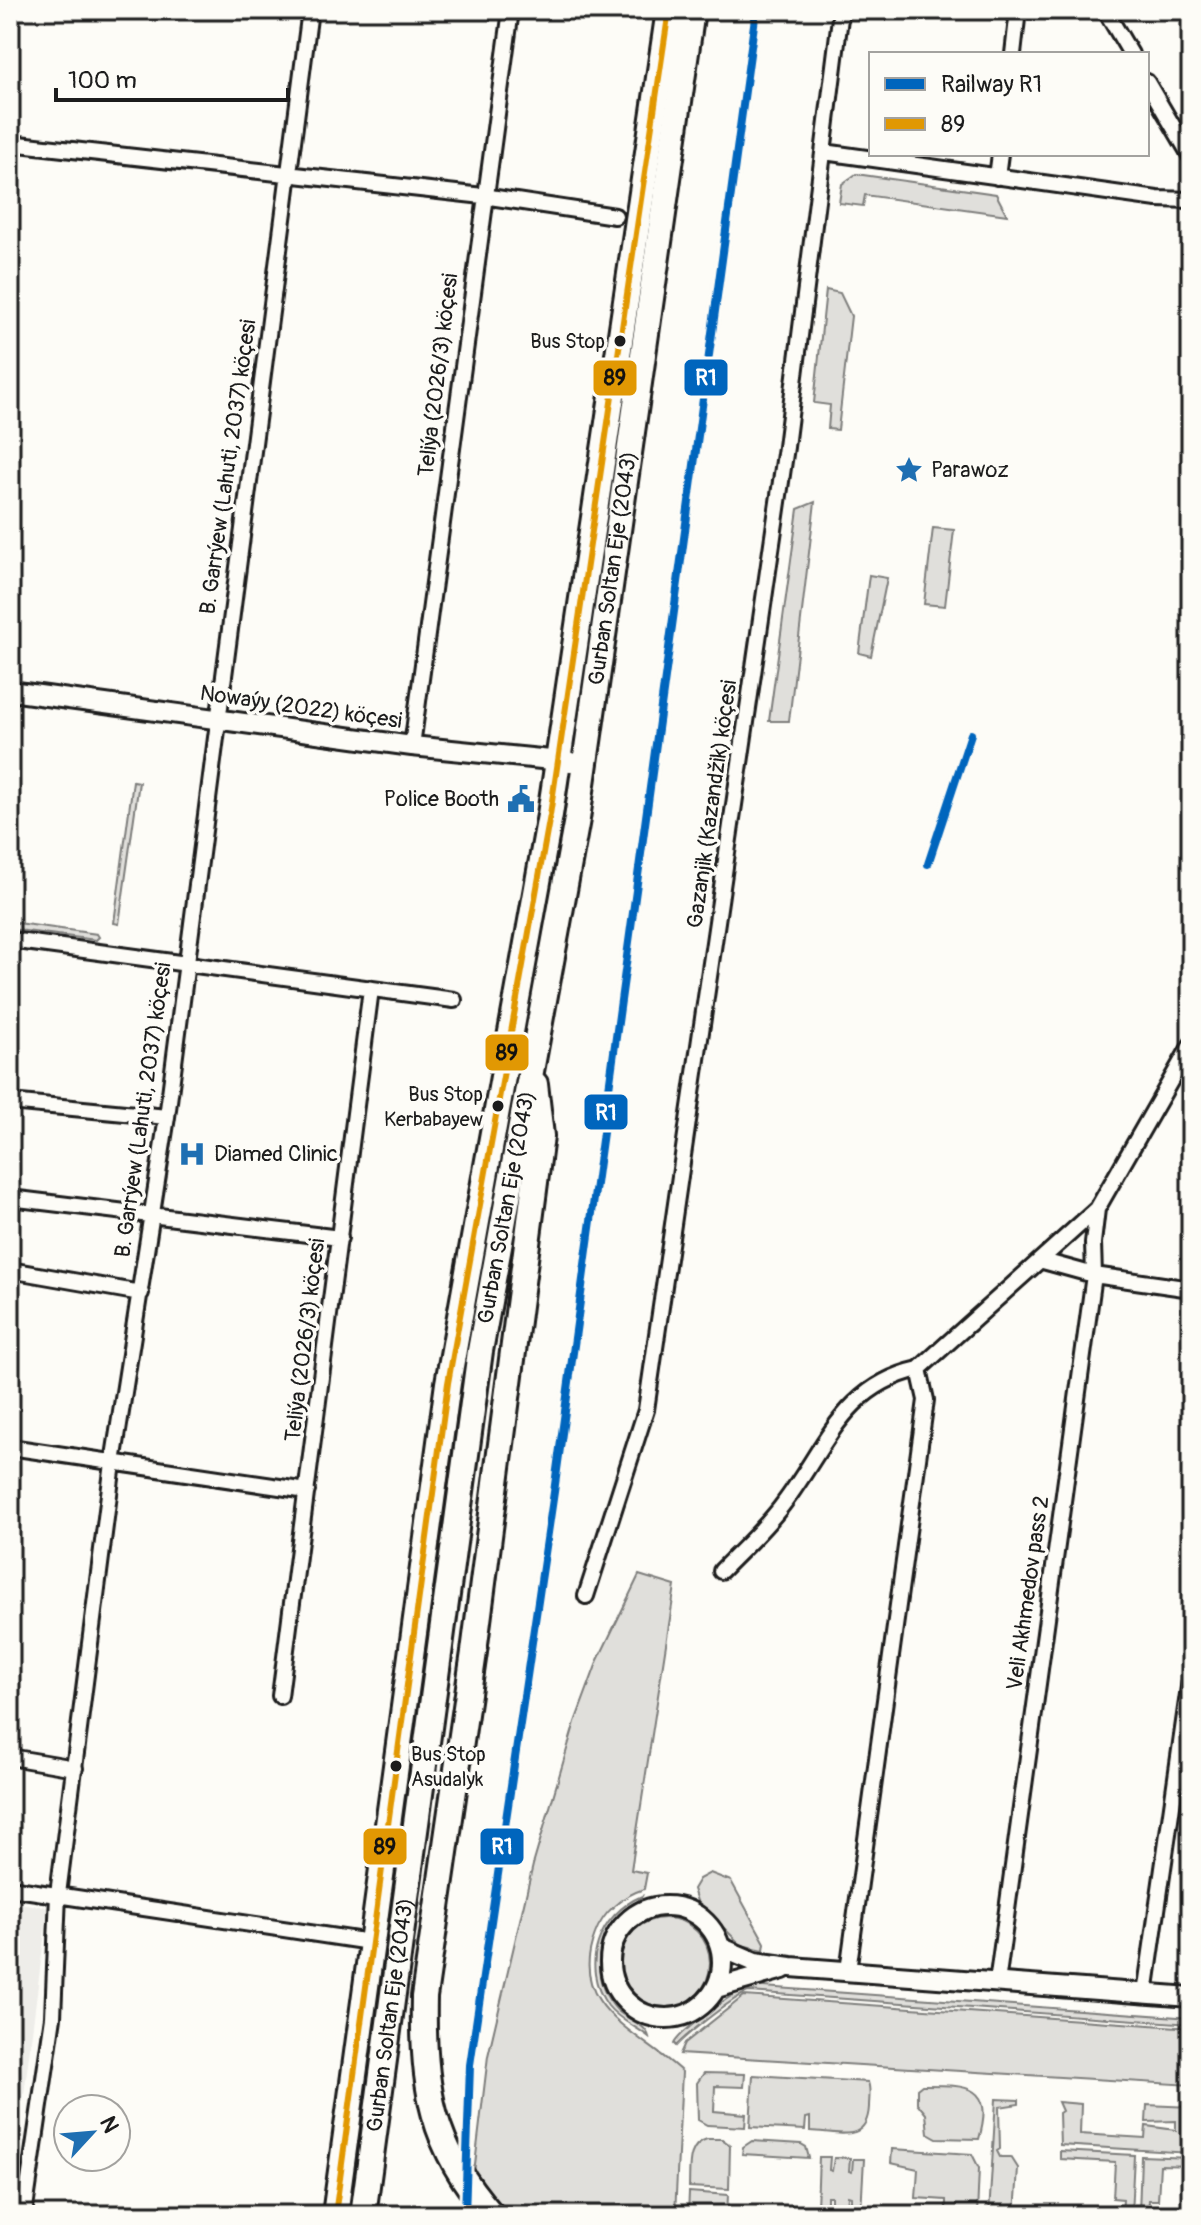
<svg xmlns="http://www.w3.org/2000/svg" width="1201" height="2225" font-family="Pangolin,sans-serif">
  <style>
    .built { fill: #eeede9 }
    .green { fill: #e0dfdb; stroke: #7e7e7c; stroke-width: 2 }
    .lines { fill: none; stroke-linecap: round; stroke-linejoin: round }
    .minor-casing { stroke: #1c1c1c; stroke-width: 20 }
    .tertiary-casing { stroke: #1c1c1c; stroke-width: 24 }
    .trunk-casing { stroke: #1c1c1c; stroke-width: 30 }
    .minor { stroke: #fdfcf7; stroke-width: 14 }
    .tertiary { stroke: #fdfcf7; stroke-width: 18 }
    .trunk { stroke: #fdfcf7; stroke-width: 24 }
    .bus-1-casing { stroke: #fdfcf7; stroke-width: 12 }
    .bus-1 { stroke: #e19803; stroke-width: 6 }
    .rail-1-casing { stroke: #fdfcf7; stroke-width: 14 }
    .rail-1 { stroke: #0065bd; stroke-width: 8 }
    .bus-dot { fill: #1c1c1c; stroke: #fdfcf7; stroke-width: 3 }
    .labels { text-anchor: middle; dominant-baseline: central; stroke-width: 7; stroke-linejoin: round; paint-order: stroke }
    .bus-label { font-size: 20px; fill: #1c1c1c; stroke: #fdfcf7; text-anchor: end }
    .street-label { font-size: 22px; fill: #1c1c1c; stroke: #fdfcf7 }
    .poi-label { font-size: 22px; fill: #1c1c1c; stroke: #fdfcf7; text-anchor: start }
    .line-badge { stroke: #fdfcf7; stroke-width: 3 }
    .badge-label { font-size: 22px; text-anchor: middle; font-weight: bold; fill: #fff }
    .pale-badge-label { font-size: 22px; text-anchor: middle; font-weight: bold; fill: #111 }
  </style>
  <rect width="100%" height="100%" fill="#fdfcf7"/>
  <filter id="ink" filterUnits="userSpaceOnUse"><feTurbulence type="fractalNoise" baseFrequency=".0125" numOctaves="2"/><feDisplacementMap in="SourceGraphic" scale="16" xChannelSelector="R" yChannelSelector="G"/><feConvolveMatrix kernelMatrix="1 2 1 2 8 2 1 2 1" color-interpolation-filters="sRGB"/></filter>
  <g filter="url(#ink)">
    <path class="built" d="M 10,1902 L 48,1907 L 23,2102 L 10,2100 Z"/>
    <path class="green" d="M 856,174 L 996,194 L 1007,215 L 865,195 L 863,206 L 839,203 L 842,184 Z
      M 826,290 L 840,293 L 851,316 L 838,430 L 828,429 L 830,405 L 814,403 Z
      M 815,502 L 789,721 L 769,721 L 798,509 Z
      M 933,528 L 954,530 L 945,606 L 924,604 Z
      M 869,575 L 887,578 L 871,656 L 859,653 Z
      M 133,781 L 139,782 L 119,924 L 114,923 Z
      M 10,922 L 97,934 L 99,937 L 96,940 L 10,929 Z
      M 639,1575 L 675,1586 L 631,1870 L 647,1873 L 644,1889 C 622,1896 603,1912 595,1934 C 566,2008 640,2032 682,2072 L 675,2215 L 469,2215 L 488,2056 L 533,1865 L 575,1722 L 598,1660 Z
      M 710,1873 L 731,1881 L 765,1943 L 764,1950 L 741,1945 L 697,1901 L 693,1889 L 699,1879 Z
      M 642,1896 C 638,1904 626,1907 619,1915 C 593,1940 592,1983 617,2010 C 627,2020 645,2023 649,2037 C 635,2026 619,2020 608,2006 C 579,1966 599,1914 642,1896 Z
      M620 1963a45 45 0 1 1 90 0a45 45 0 1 1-90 0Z
      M 750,1986 L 1191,2018 L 1191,2024 L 750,1992 C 739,1992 685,2036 676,2046 L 674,2044 C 679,2032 736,1990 750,1986 Z
      M 744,1996 L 1191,2028 L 1191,2085 L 680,2054 L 685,2043 Z
      M 704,2073 L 745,2074 L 744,2087 L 715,2086 L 714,2111 L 746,2114 L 745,2127 L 707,2125 L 698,2120 L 697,2083 Z
      M 753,2075 L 868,2082 C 871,2090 869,2098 869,2107 C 867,2144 838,2132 810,2131 L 810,2117 L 806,2118 L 805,2130 L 750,2127 Z
      M 922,2085 C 967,2085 995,2084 979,2139 L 937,2138 L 928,2133 L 926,2114 L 917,2103 L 917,2089 Z
      M 996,2099 L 1019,2100 L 1019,2104 L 999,2107 L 1000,2149 L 997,2151 L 1000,2157 L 1011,2157 L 1018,2168 L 1015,2215 L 989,2215 Z
      M 1058,2102 L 1081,2104 L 1080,2134 L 1145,2138 L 1146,2126 L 1176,2130 L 1176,2121 L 1146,2122 L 1147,2105 L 1191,2107 L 1191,2153 L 1060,2145 L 1059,2113 L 1062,2111 Z
      M 707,2139 L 722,2139 L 730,2145 L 729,2189 L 689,2187 C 690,2169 686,2145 707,2139 Z
      M 752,2141 L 801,2144 L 806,2147 L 809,2158 L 742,2154 L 743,2147 Z
      M 892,2149 L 972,2154 L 979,2168 L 977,2215 L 950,2215 L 950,2211 L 946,2211 L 946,2200 L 916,2198 L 918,2169 L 891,2163 Z
      M 1060,2151 L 1134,2155 L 1131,2215 L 1122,2215 L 1123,2199 L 1113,2198 L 1115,2162 L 1060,2159 Z
      M 1141,2156 L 1191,2158 L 1191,2166 L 1160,2165 L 1158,2200 L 1149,2200 L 1148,2215 L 1139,2215 Z
      M 819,2157 L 830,2157 L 829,2170 L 832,2171 L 834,2157 L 850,2158 L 849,2171 L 852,2172 L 853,2159 L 864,2159 L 861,2211 L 851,2210 L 851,2197 L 848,2196 L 847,2210 L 831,2209 L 831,2196 L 827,2196 L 827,2209 L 817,2208 Z
      M 689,2192 L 728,2195 L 727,2215 L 688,2215 Z"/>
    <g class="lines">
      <g class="minor-casing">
        <path id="minor" d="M 1105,10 L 1131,54
          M 1013,54 L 1018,10
          M 1147,82 L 1191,157
          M 10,143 L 483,196 L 615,216
          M 824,152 L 1157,199 L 1191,200
          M 997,177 L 1000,154
          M 412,746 L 511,10
          M 10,940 L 454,1000
          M 10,1102 L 167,1117
          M 10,1198 L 340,1238
          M 1043,1261 L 1094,1275 L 1191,1289
          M 10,1270 L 141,1293
          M 10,1447 L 307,1491
          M 721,1571 C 742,1549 766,1528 784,1503 C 827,1446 843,1386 919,1369
          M 586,1596 L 646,1410 L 786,447 L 841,10
          M 280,1696 L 371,989
          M 10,1757 L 75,1768
          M 10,1888 L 370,1942
          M 848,1971 L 923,1422 L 926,1400 L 919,1369 L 1097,1209 L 1191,1045
          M 997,1983 L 1094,1275 L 1093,1243 L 1097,1209
          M 1145,1994 L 1191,1673
          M 24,2215 L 53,2017 L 58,1894 L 113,1463 L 167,1117 L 310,10"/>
      </g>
      <g class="tertiary-casing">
        <path id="tertiary" d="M 10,691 L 412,746 L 571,762
          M610 1962a56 56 0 1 1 112 0a56 56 0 1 1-112 0Z
          M 720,1947 L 755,1962 L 791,1967 L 1191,1997
          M 716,1988 L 783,1969"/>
      </g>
      <g class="trunk-casing">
        <g id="trunk">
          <path d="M 335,2215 L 448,1383 L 550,815 L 669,10"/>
          <path id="s1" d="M 363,2215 L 480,1351 L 577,819 L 692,10"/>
          <path d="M 492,2215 C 431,2148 422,2084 424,1997 L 474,1652 L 541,1136 L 535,1084"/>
        </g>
      </g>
      <use href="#minor" class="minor"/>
      <use href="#tertiary" class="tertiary"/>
      <use href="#trunk" class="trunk"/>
      <g class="bus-1-casing">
        <path id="bus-1" d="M 335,2215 L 448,1383 L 550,815 L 669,10"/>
      </g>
      <use href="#bus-1" class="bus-1"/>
      <g class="rail-1-casing">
        <path id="rail-1" d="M 928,864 L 971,734
          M 465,2215 L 470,2065 L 554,1492 L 756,10"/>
      </g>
      <use href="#rail-1" class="rail-1"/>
    </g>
  </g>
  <defs>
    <g id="sight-bare" transform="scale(2.16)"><path d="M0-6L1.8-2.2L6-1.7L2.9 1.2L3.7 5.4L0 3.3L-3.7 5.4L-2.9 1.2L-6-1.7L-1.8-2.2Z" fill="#1f6fb2" stroke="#fdfcf7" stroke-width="2.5" paint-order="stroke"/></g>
    <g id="civic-bare" transform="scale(2.16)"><path d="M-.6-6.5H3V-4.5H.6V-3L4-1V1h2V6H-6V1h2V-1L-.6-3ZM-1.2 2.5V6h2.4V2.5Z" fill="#1f6fb2" stroke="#fdfcf7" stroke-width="2.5" paint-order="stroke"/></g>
    <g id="hospital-bare" transform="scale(2.16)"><path d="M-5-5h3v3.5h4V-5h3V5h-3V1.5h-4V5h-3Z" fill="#1f6fb2" stroke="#fdfcf7" stroke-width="2.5" paint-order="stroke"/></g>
  </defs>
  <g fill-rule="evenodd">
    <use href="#sight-bare" x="909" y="470"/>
    <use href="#civic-bare" x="521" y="799"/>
    <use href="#hospital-bare" x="192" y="1154"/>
  </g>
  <g class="bus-dot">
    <circle cx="620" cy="341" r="7"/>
    <circle cx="498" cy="1106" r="7"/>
    <circle cx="396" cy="1766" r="7"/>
  </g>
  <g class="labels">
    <g class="bus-label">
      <text x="605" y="341">Bus Stop</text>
      <text x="483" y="1094">Bus Stop<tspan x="483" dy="25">Kerbabayew</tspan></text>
      <text x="411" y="1754" text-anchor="start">Bus Stop<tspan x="411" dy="25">Asudalyk</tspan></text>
    </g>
    <g class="street-label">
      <text transform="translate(438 375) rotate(-83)">Teliýa (2026/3) köçesi</text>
      <text transform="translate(228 467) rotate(-82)">B. Garrýew (Lahuti, 2037) köçesi</text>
      <text stroke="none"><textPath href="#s1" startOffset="1666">Gurban Soltan Eje (2043)</textPath></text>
      <text transform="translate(301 707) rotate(8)">Nowaýy (2022) köçesi</text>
      <text transform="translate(712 804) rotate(-82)">Gazanjik (Kazandžik) köçesi</text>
      <text transform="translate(143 1110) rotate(-82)">B. Garrýew (Lahuti, 2037) köçesi</text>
      <text stroke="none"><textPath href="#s1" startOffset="1018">Gurban Soltan Eje (2043)</textPath></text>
      <text transform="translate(305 1340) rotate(-83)">Teliýa (2026/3) köçesi</text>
      <text transform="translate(1028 1593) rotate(-82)">Veli Akhmedov pass 2</text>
      <text stroke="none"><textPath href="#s1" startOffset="202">Gurban Soltan Eje (2043)</textPath></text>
    </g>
    <g class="poi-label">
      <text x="931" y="470">Parawoz</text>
      <text x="499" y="799" text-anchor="end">Police Booth</text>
      <text x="214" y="1154">Diamed Clinic</text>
    </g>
  </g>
  <g class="line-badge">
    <rect x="683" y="358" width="46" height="39" rx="8" fill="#0065bd"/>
    <rect x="592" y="359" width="46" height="38" rx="8" fill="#e19803"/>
    <rect x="484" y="1033" width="46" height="39" rx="8" fill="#e19803"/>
    <rect x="583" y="1093" width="46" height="38" rx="8" fill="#0065bd"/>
    <rect x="479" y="1827" width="46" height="39" rx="8" fill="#0065bd"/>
    <rect x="362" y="1827" width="46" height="39" rx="8" fill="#e19803"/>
  </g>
  <g class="badge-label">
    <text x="706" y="385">R1</text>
    <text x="606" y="1120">R1</text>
    <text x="502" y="1854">R1</text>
  </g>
  <g class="pale-badge-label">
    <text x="615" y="385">89</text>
    <text x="507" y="1060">89</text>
    <text x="385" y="1854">89</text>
  </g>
  <rect width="1201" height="2225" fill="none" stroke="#fdfcf7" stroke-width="40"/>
  <rect x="20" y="20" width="1161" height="2185" fill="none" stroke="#1c1c1c" stroke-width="3" filter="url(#ink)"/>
  <rect x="869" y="52" width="280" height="104" fill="#fdfcf7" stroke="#a3a29f" stroke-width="2"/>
  <rect x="885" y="78" width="40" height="12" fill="#0065bd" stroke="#a3a29f" stroke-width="2"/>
  <text x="941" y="92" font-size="24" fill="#1c1c1c">Railway R1</text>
  <rect x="885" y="118" width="40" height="12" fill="#e19803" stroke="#a3a29f" stroke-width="2"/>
  <text x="941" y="132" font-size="24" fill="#1c1c1c">89</text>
  <g transform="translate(92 2133) rotate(64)"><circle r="38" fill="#fdfcf7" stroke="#a3a29f" stroke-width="2"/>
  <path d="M0-6L14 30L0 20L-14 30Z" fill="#1f6fb2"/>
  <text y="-12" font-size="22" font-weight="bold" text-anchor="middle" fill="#1c1c1c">N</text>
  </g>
  <path d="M56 88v12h232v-12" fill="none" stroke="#1c1c1c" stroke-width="4"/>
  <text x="68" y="88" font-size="24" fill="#1c1c1c" stroke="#fdfcf7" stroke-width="6" paint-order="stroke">100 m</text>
</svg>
